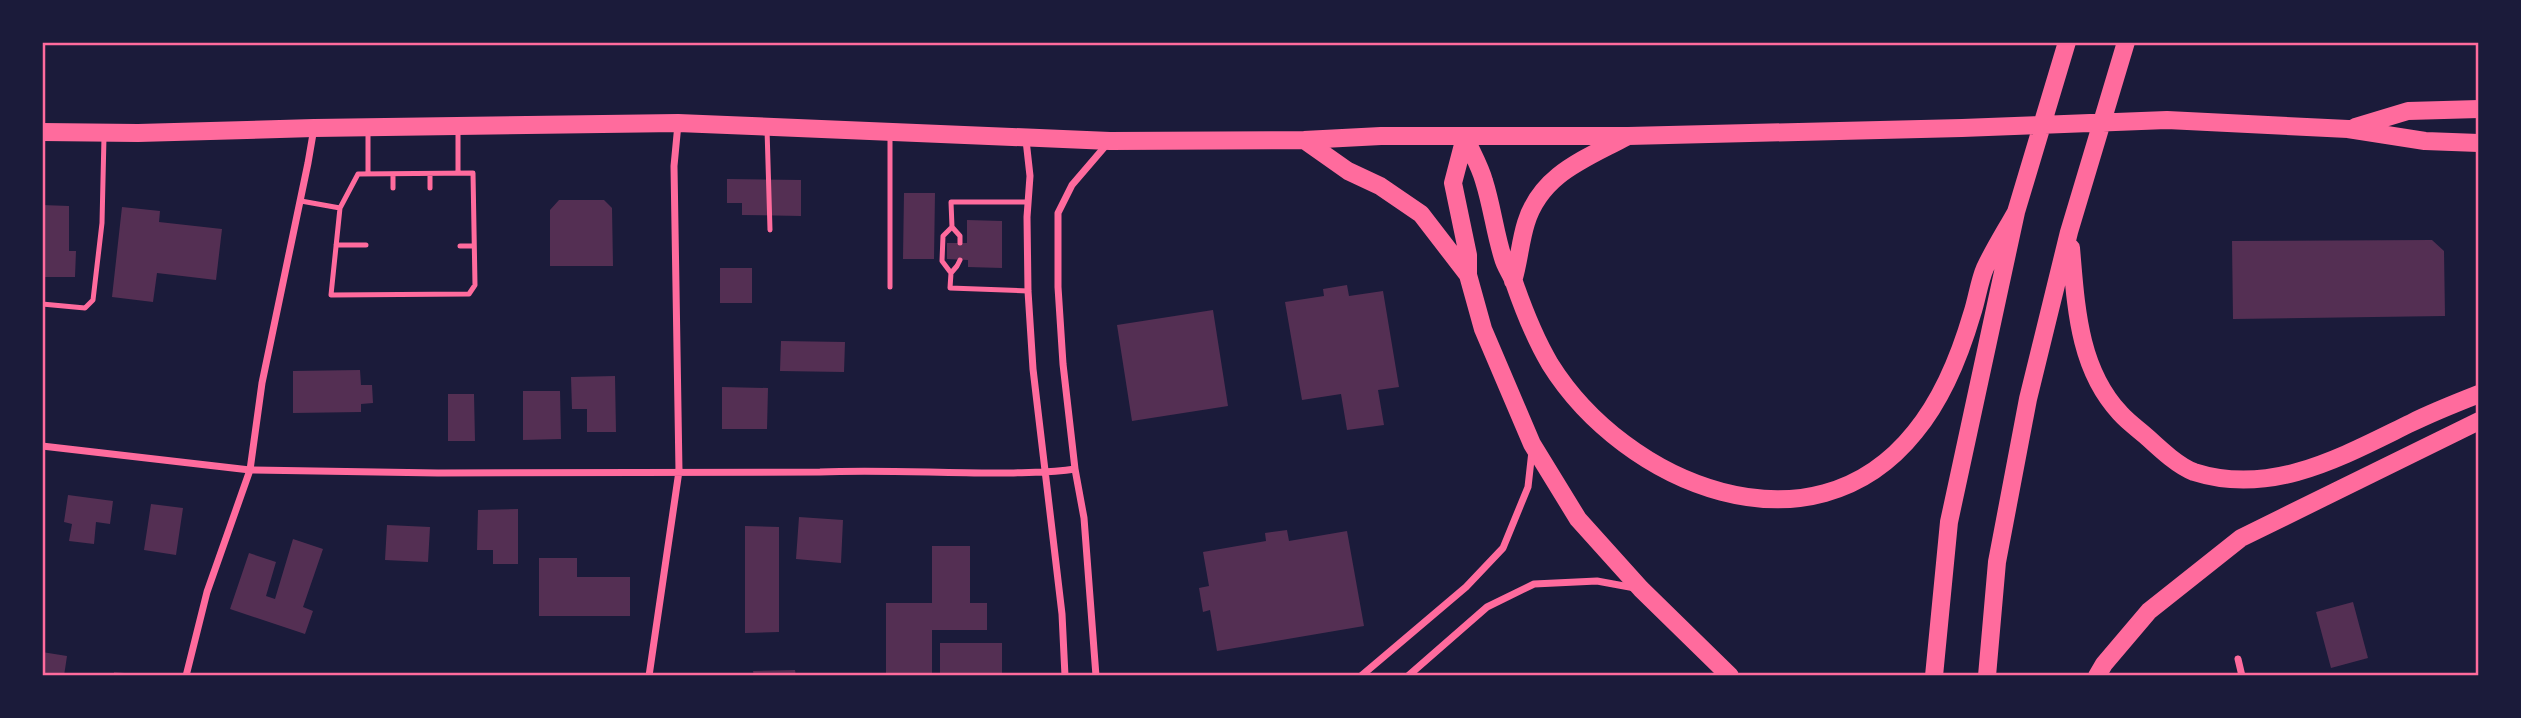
<svg xmlns="http://www.w3.org/2000/svg" width="2521" height="718" font-family="Montserrat,sans-serif">
  <style>
    .building { fill: #542f53 }
    .lines { fill: none; stroke-linecap: round; stroke-linejoin: round }
    .service { stroke: #ff6b9d; stroke-width: 5 }
    .minor { stroke: #ff6b9d; stroke-width: 7 }
    .primary { stroke: #ff6b9d; stroke-width: 18 }
    .neatline { fill: none; stroke: #ff6b9d; stroke-width: 2.5 }
  </style>
  <rect width="100%" height="100%" fill="#1b1b3a"/>
  <path class="building" d="M 727,179 L 801,180 L 801,216 L 742,215 L 742,203 L 727,203 Z
    M 904,193 L 935,193 L 934,259 L 903,259 Z
    M 559,200 L 604,200 L 612,208 L 613,266 L 550,266 L 550,210 Z
    M 42,205 L 69,206 L 69,251 L 76,251 L 75,277 L 42,277 Z
    M 122,207 L 160,211 L 159,222 L 222,229 L 216,280 L 157,273 L 153,302 L 112,297 Z
    M 967,220 L 1002,221 L 1002,268 L 968,267 L 968,260 L 947,259 L 947,243 L 967,243 Z
    M 2432,240 L 2444,251 L 2445,316 L 2233,319 L 2232,241 Z
    M 720,268 L 752,268 L 752,303 L 720,303 Z
    M 1347,285 L 1349,296 L 1383,291 L 1399,387 L 1378,390 L 1384,425 L 1347,430 L 1341,394 L 1302,400 L 1285,302 L 1324,296 L 1323,289 Z
    M 1213,310 L 1228,406 L 1132,421 L 1117,325 Z
    M 781,341 L 845,342 L 844,372 L 780,371 Z
    M 360,370 L 361,385 L 372,385 L 373,403 L 361,404 L 361,412 L 293,413 L 293,371 Z
    M 615,376 L 616,432 L 587,432 L 587,409 L 572,409 L 571,377 Z
    M 722,387 L 768,388 L 767,429 L 722,429 Z
    M 523,391 L 560,391 L 561,439 L 523,440 Z
    M 448,394 L 474,394 L 475,441 L 448,441 Z
    M 68,495 L 113,501 L 110,524 L 96,522 L 94,544 L 69,541 L 72,524 L 64,522 Z
    M 151,504 L 183,508 L 176,555 L 144,550 Z
    M 518,509 L 518,564 L 493,564 L 493,550 L 477,550 L 478,510 Z
    M 799,517 L 843,520 L 841,563 L 796,559 Z
    M 387,525 L 430,527 L 428,562 L 385,560 Z
    M 745,526 L 779,527 L 779,632 L 745,633 Z
    M 1287,530 L 1289,541 L 1347,531 L 1364,626 L 1217,651 L 1210,610 L 1203,612 L 1199,588 L 1209,586 L 1203,552 L 1266,541 L 1265,533 Z
    M 293,539 L 323,549 L 303,607 L 313,611 L 305,634 L 230,609 L 249,553 L 276,562 L 266,596 L 275,599 Z
    M 932,546 L 970,546 L 970,603 L 987,603 L 987,630 L 932,630 L 932,676 L 886,676 L 886,603 L 932,603 Z
    M 539,558 L 577,558 L 577,577 L 630,577 L 630,616 L 539,616 Z
    M 2353,602 L 2368,658 L 2331,668 L 2316,612 Z
    M 940,643 L 1002,643 L 1002,676 L 940,676 Z
    M 42,652 L 67,656 L 64,676 L 42,676 Z
    M 795,670 L 796,676 L 754,676 L 753,671 Z
    M 114,672 L 136,674 L 136,676 L 114,676 Z"/>
  <g class="lines">
    <path class="service" d="M 767,129 L 770,230
      M 458,173 L 458,128
      M 368,174 L 368,132
      M 430,174 L 430,188
      M 393,188 L 393,174
      M 301,201 L 340,208 L 331,295 L 469,294 L 475,285 L 473,173 L 358,174 L 340,208
      M 952,227 L 960,236 L 960,243
      M 336,245 L 366,245
      M 460,246 L 474,246
      M 951,273 L 957,266 L 960,260
      M 890,287 L 890,134
      M 1028,291 L 950,288 L 951,273 L 942,261 L 943,236 L 952,227 L 951,202 L 1028,202
      M 42,304 L 85,308 L 93,300 L 102,223 L 104,137"/>
    <path class="minor" d="M 1026,140 L 1030,176 L 1027,217 L 1028,291 L 1033,369 L 1062,614 L 1065,676
      M 42,446 L 250,470 L 438,473 L 820,472 C 884,469 947,474 1010,473 C 1033,472 1052,473 1075,469
      M 2238,659 L 2242,676
      M 186,676 L 207,592 L 250,470 L 262,383 L 308,163 L 314,128
      M 649,676 L 679,471 L 674,166 L 678,124
      M 1096,676 L 1084,518 L 1075,469 L 1063,364 L 1058,287 L 1058,213 L 1072,185 L 1108,143
      M 1361,676 L 1466,587 L 1503,548 L 1528,487 L 1532,451
      M 1408,676 L 1487,607 L 1534,584 L 1597,581 L 1635,588"/>
    <path class="primary" d="M 2355,127 L 2408,111 L 2479,109
      M 42,132 L 138,133 L 314,128 L 678,123 L 1110,141 L 1304,140 L 1381,136 L 1628,136 L 1962,128 L 2167,120 L 2348,129 L 2425,141 L 2479,143
      M 1465,137 C 1471,151 1480,166 1484,181 C 1492,206 1495,233 1503,258 C 1505,266 1511,274 1514,282 C 1524,311 1534,337 1550,364 C 1625,484 1811,562 1915,432 C 1943,398 1960,355 1972,314 C 1977,299 1979,282 1985,268 C 1994,249 2006,230 2016,212
      M 1465,137 L 1453,183 L 1468,255 L 1468,275 L 1483,329 L 1532,444 L 1578,519 L 1641,589 L 1730,676
      M 1304,140 L 1348,171 L 1380,186 L 1421,214 L 1468,275
      M 2071,248 C 2076,305 2078,368 2120,413 C 2128,422 2138,429 2147,437 C 2160,449 2178,466 2194,472 C 2272,497 2343,456 2411,423 C 2433,412 2456,403 2479,394
      M 1513,281 C 1519,262 1520,242 1526,223 C 1541,174 1585,159 1626,137
      M 1934,676 L 1949,522 L 2016,212 L 2067,42
      M 1987,676 L 1997,562 L 2028,399 L 2069,232 L 2126,42
      M 2097,676 L 2104,664 L 2149,611 L 2241,538 L 2479,421"/>
  </g>
  <rect width="2521" height="718" fill="none" stroke="#1b1b3a" stroke-width="88"/>
  <rect x="44" y="44" width="2433" height="630" class="neatline"/>
</svg>
